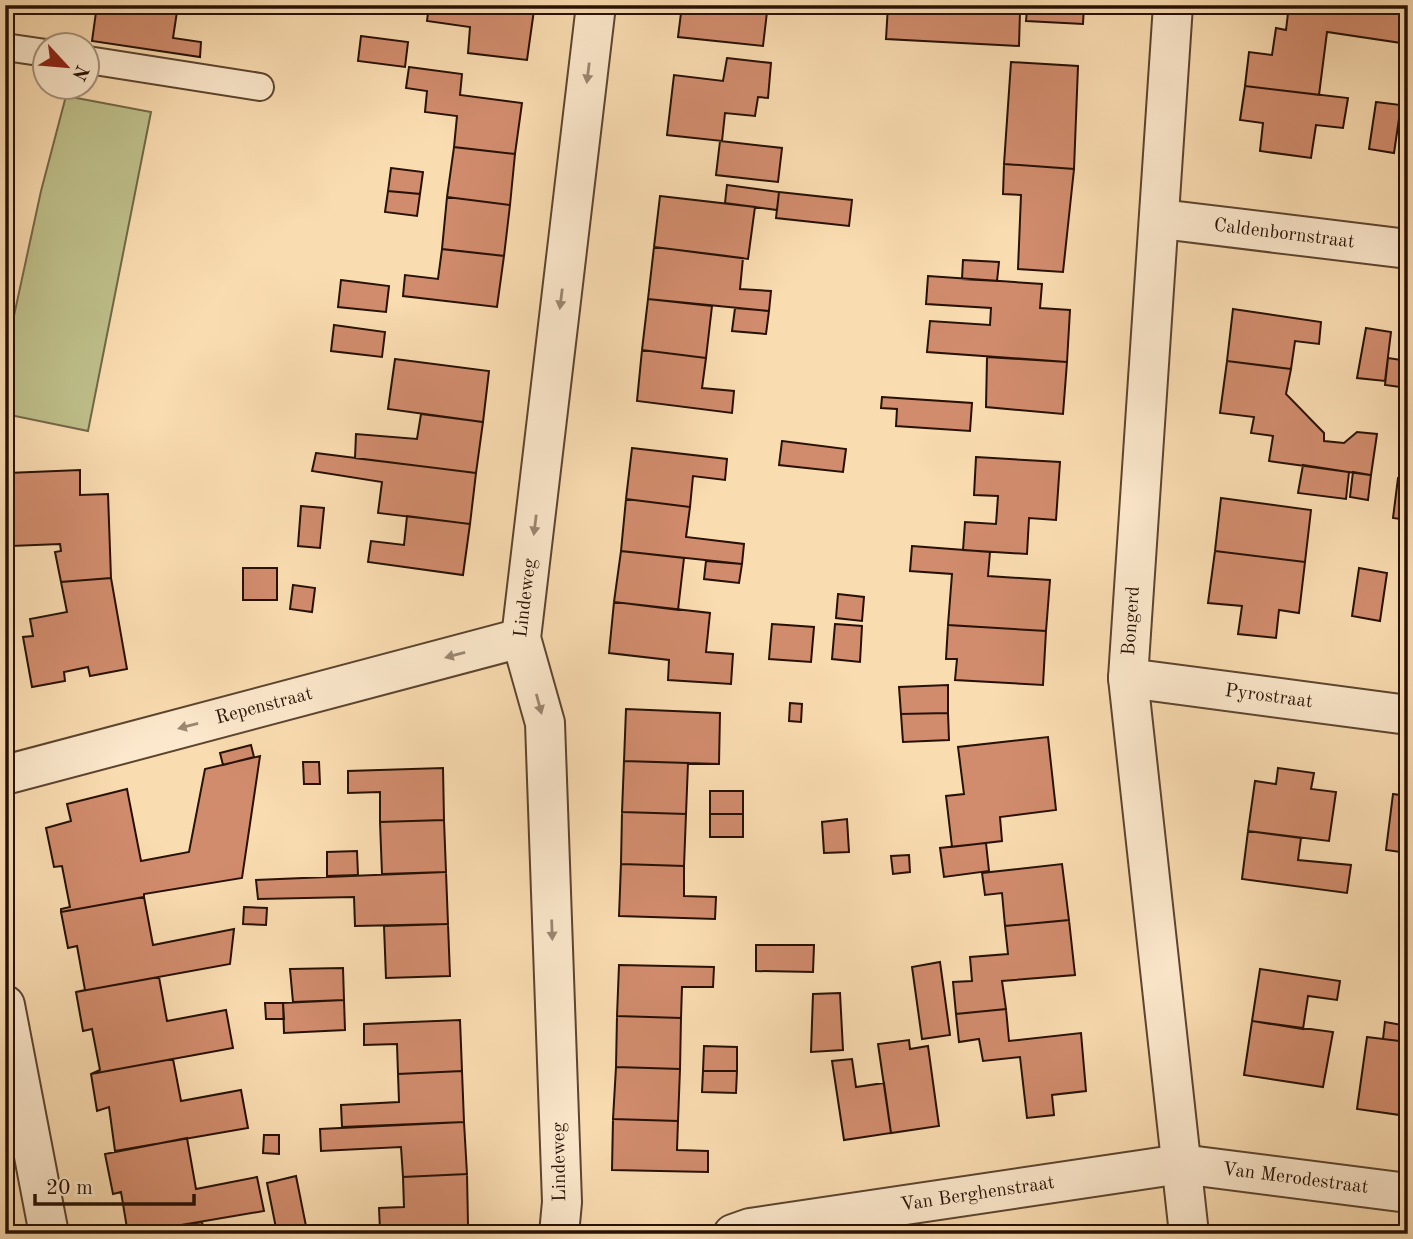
<svg xmlns="http://www.w3.org/2000/svg" width="1413" height="1239" font-family="'Old Standard TT',serif">
  <style>
    .green { fill: #bfc08b; stroke: #736848; stroke-width: 2 }
    .building { fill: #d18c6d; stroke: #271104; stroke-width: 2 }
    .lines { fill: none; stroke-linecap: round; stroke-linejoin: round }
    .lane-casing { stroke: #5c442f; stroke-width: 30 }
    .street-casing { stroke: #5c442f; stroke-width: 42 }
    .lane { stroke: #fce8cc; stroke-width: 26 }
    .street { stroke: #fce8cc; stroke-width: 38 }
    .oneway { fill: #9c8772 }
    .labels { text-anchor: middle; dominant-baseline: central; stroke-width: 5; stroke-linejoin: round; paint-order: stroke }
    .street-label { font-size: 19px; fill: #271104; stroke: #fce8cc }
  </style>
  <rect width="100%" height="100%" fill="#fadcb1"/>
  <filter id="stains"><feTurbulence type="fractalNoise" baseFrequency=".00286" numOctaves="4"/><feColorMatrix values="0 0 0 0 .2 0 0 0 0 .09 0 0 0 0 .02 0 0 0 .5 -.17"/></filter>
  <radialGradient id="worn" r=".72"><stop offset=".6" stop-color="#630" stop-opacity="0"/><stop offset="1" stop-color="#630" stop-opacity=".3"/></radialGradient>
  <path class="green" d="M 66,96 L 151,112 L 88,431 L 5,414 L 5,357 L 41,191 Z"/>
  <path class="building" d="M 97,5 L 178,5 L 173,38 L 201,42 L 200,57 L 92,41 Z
    M 429,5 L 495,5 L 534,10 L 527,60 L 468,53 L 470,27 L 427,21 Z
    M 495,5 L 534,5 L 534,10 Z
    M 682,5 L 751,5 L 750,10 L 767,12 L 763,46 L 678,37 Z
    M 888,5 L 958,5 L 958,8 L 1020,12 L 1019,46 L 886,39 Z
    M 1084,5 L 1083,24 L 1026,21 L 1027,10 L 995,6 Z
    M 1289,5 L 1370,5 L 1408,10 L 1408,44 L 1327,32 L 1319,95 L 1245,86 L 1249,52 L 1272,55 L 1276,28 L 1286,30 Z
    M 361,36 L 408,42 L 405,67 L 358,61 Z
    M 727,58 L 771,63 L 768,98 L 758,97 L 755,116 L 725,113 L 722,141 L 667,135 L 674,75 L 723,81 Z
    M 1407,58 L 1408,58 L 1408,105 L 1400,105 Z
    M 1011,62 L 1078,66 L 1074,169 L 1004,164 Z
    M 409,67 L 462,74 L 460,95 L 522,103 L 515,154 L 454,147 L 457,116 L 425,112 L 427,91 L 406,88 Z
    M 1245,86 L 1348,98 L 1343,128 L 1316,125 L 1311,158 L 1260,151 L 1263,123 L 1240,120 Z
    M 1376,102 L 1401,105 L 1394,153 L 1369,149 Z
    M 720,141 L 782,148 L 778,182 L 716,175 Z
    M 454,147 L 515,154 L 510,205 L 447,197 Z
    M 1004,164 L 1074,169 L 1063,272 L 1018,269 L 1021,195 L 1003,194 Z
    M 391,168 L 423,172 L 420,194 L 388,191 Z
    M 727,185 L 779,192 L 777,210 L 725,203 Z
    M 388,191 L 420,194 L 417,216 L 385,212 Z
    M 779,192 L 852,200 L 849,226 L 776,218 Z
    M 660,196 L 755,207 L 748,259 L 654,247 Z
    M 447,197 L 510,205 L 504,256 L 442,249 Z
    M 654,247 L 743,258 L 740,289 L 771,291 L 769,311 L 648,299 Z
    M 442,249 L 504,256 L 497,307 L 403,296 L 405,275 L 438,279 Z
    M 963,260 L 999,262 L 997,281 L 962,279 Z
    M 928,276 L 1042,284 L 1040,308 L 1070,310 L 1067,362 L 927,352 L 930,321 L 990,325 L 991,308 L 926,304 Z
    M 341,280 L 389,286 L 386,312 L 338,307 Z
    M 648,299 L 712,306 L 706,358 L 642,350 Z
    M 735,308 L 769,311 L 766,334 L 732,331 Z
    M 1233,309 L 1321,322 L 1319,344 L 1295,341 L 1291,369 L 1227,361 Z
    M 334,325 L 385,332 L 382,357 L 331,351 Z
    M 1366,328 L 1391,332 L 1385,381 L 1357,378 Z
    M 642,350 L 706,358 L 702,388 L 734,391 L 732,413 L 637,401 Z
    M 987,357 L 1067,362 L 1063,414 L 986,407 Z
    M 1388,358 L 1408,361 L 1408,388 L 1385,385 Z
    M 395,359 L 489,371 L 483,422 L 388,409 Z
    M 1227,361 L 1291,369 L 1286,394 L 1324,433 L 1324,441 L 1344,443 L 1357,432 L 1377,434 L 1371,475 L 1269,461 L 1273,436 L 1251,433 L 1254,417 L 1220,413 Z
    M 882,397 L 972,403 L 970,431 L 896,426 L 897,409 L 881,408 Z
    M 421,414 L 483,422 L 476,473 L 355,458 L 356,434 L 417,439 Z
    M 782,441 L 846,449 L 843,472 L 779,465 Z
    M 632,448 L 727,459 L 725,480 L 693,476 L 690,507 L 626,499 Z
    M 316,453 L 476,473 L 470,524 L 378,513 L 382,482 L 312,471 Z
    M 976,457 L 1060,462 L 1056,520 L 1029,518 L 1027,554 L 963,550 L 965,522 L 996,524 L 998,496 L 974,495 Z
    M 1303,465 L 1349,472 L 1346,499 L 1298,493 Z
    M 80,470 L 80,495 L 108,494 L 111,578 L 61,582 L 55,552 L 61,551 L 60,544 L 11,546 L 8,473 Z
    M 1353,472 L 1371,475 L 1368,500 L 1350,497 Z
    M 1398,478 L 1408,479 L 1408,520 L 1393,518 Z
    M 1221,498 L 1311,510 L 1305,562 L 1215,551 Z
    M 626,499 L 690,507 L 686,537 L 744,544 L 742,564 L 621,551 Z
    M 301,506 L 324,508 L 320,548 L 298,546 Z
    M 407,516 L 470,524 L 463,575 L 368,562 L 371,541 L 404,545 Z
    M 912,546 L 990,552 L 988,576 L 1050,580 L 1046,631 L 948,625 L 952,574 L 910,571 Z
    M 621,551 L 684,558 L 678,610 L 614,602 Z
    M 1215,551 L 1305,562 L 1299,613 L 1279,610 L 1276,638 L 1238,634 L 1242,606 L 1208,603 Z
    M 706,561 L 742,564 L 739,583 L 704,579 Z
    M 243,568 L 277,568 L 277,600 L 243,600 Z
    M 1359,568 L 1387,573 L 1380,621 L 1352,616 Z
    M 111,578 L 127,669 L 90,676 L 88,667 L 64,672 L 65,681 L 32,687 L 23,637 L 33,636 L 30,619 L 67,612 L 61,582 Z
    M 293,585 L 315,588 L 312,612 L 290,609 Z
    M 838,594 L 864,597 L 862,621 L 836,618 Z
    M 614,602 L 710,613 L 706,652 L 733,654 L 731,684 L 668,680 L 669,660 L 609,653 Z
    M 1408,602 L 1408,655 L 1402,654 Z
    M 772,624 L 814,627 L 811,662 L 769,659 Z
    M 835,624 L 862,626 L 860,662 L 832,659 Z
    M 948,625 L 1046,631 L 1043,685 L 955,680 L 957,659 L 946,659 Z
    M 948,685 L 948,713 L 901,714 L 899,687 Z
    M 790,703 L 802,704 L 801,722 L 789,721 Z
    M 626,709 L 720,713 L 719,764 L 624,761 Z
    M 948,713 L 949,740 L 903,742 L 901,714 Z
    M 1048,737 L 1056,810 L 1000,817 L 1002,841 L 952,847 L 946,796 L 964,794 L 958,747 Z
    M 251,745 L 254,757 L 223,765 L 220,753 Z
    M 260,756 L 242,878 L 144,894 L 144,897 L 61,912 L 61,909 L 70,907 L 62,866 L 54,867 L 46,828 L 71,821 L 67,804 L 127,789 L 141,861 L 189,852 L 205,769 Z
    M 624,761 L 688,763 L 686,814 L 622,812 Z
    M 303,762 L 319,762 L 320,784 L 304,784 Z
    M 443,768 L 444,820 L 380,822 L 380,792 L 348,793 L 348,771 Z
    M 1278,768 L 1314,773 L 1311,789 L 1336,792 L 1329,841 L 1248,831 L 1255,781 L 1276,784 Z
    M 710,791 L 743,791 L 743,814 L 710,814 Z
    M 1393,794 L 1408,796 L 1408,853 L 1386,850 Z
    M 622,812 L 686,814 L 684,866 L 621,864 Z
    M 710,814 L 743,814 L 743,837 L 710,837 Z
    M 847,819 L 849,852 L 824,853 L 822,822 Z
    M 444,820 L 446,872 L 382,874 L 380,822 Z
    M 1248,831 L 1301,838 L 1298,860 L 1351,865 L 1347,893 L 1242,879 Z
    M 986,843 L 989,871 L 944,877 L 940,848 Z
    M 357,851 L 358,875 L 327,876 L 327,852 Z
    M 909,855 L 910,872 L 893,874 L 891,856 Z
    M 621,864 L 684,866 L 684,896 L 716,897 L 715,919 L 619,916 Z
    M 1062,864 L 1069,920 L 1005,926 L 1002,893 L 985,895 L 982,873 Z
    M 446,872 L 448,924 L 355,926 L 354,897 L 258,899 L 256,880 Z
    M 144,897 L 153,945 L 234,929 L 230,964 L 76,992 L 85,990 L 77,946 L 68,948 L 61,912 Z
    M 244,907 L 267,908 L 266,925 L 243,924 Z
    M 1069,920 L 1075,975 L 1002,981 L 1006,1009 L 956,1014 L 953,982 L 972,981 L 970,957 L 1008,954 L 1005,926 Z
    M 448,924 L 450,976 L 386,978 L 384,926 Z
    M 756,945 L 814,945 L 813,972 L 756,971 Z
    M 940,962 L 950,1035 L 922,1039 L 912,967 Z
    M 619,965 L 714,967 L 713,987 L 682,987 L 681,1018 L 617,1016 Z
    M 343,968 L 344,1000 L 293,1002 L 290,969 Z
    M 1260,969 L 1340,981 L 1337,1000 L 1308,996 L 1303,1029 L 1252,1021 Z
    M 159,977 L 167,1021 L 226,1010 L 233,1048 L 91,1074 L 100,1070 L 92,1029 L 83,1031 L 76,992 Z
    M 840,993 L 843,1050 L 811,1052 L 813,994 Z
    M 344,1000 L 345,1030 L 284,1033 L 283,1003 Z
    M 265,1003 L 283,1003 L 284,1019 L 266,1019 Z
    M 1006,1009 L 1009,1041 L 1081,1033 L 1086,1091 L 1052,1095 L 1054,1115 L 1027,1118 L 1020,1057 L 983,1061 L 979,1039 L 959,1042 L 956,1014 Z
    M 617,1016 L 681,1018 L 680,1069 L 616,1067 Z
    M 460,1020 L 462,1071 L 398,1074 L 397,1044 L 364,1045 L 364,1024 Z
    M 1252,1021 L 1333,1032 L 1323,1087 L 1244,1075 Z
    M 1385,1022 L 1408,1026 L 1408,1042 L 1383,1039 Z
    M 1367,1037 L 1408,1042 L 1400,1115 L 1357,1109 Z
    M 909,1040 L 910,1049 L 928,1046 L 939,1126 L 891,1133 L 878,1044 Z
    M 704,1046 L 737,1047 L 737,1071 L 703,1071 Z
    M 173,1059 L 181,1101 L 241,1090 L 248,1128 L 115,1151 L 109,1107 L 97,1111 L 91,1074 Z
    M 852,1059 L 856,1087 L 884,1083 L 891,1133 L 844,1140 L 832,1061 Z
    M 616,1067 L 680,1069 L 678,1121 L 613,1119 Z
    M 462,1071 L 464,1122 L 342,1127 L 341,1105 L 399,1102 L 398,1074 Z
    M 703,1071 L 737,1071 L 736,1093 L 702,1092 Z
    M 613,1119 L 678,1121 L 677,1150 L 708,1151 L 708,1172 L 612,1170 Z
    M 464,1122 L 467,1174 L 403,1177 L 401,1147 L 321,1151 L 320,1129 Z
    M 264,1135 L 279,1135 L 279,1154 L 263,1153 Z
    M 187,1138 L 196,1189 L 257,1177 L 264,1211 L 128,1234 L 121,1192 L 113,1194 L 105,1154 Z
    M 467,1174 L 468,1225 L 380,1230 L 379,1208 L 404,1207 L 403,1177 Z
    M 296,1176 L 306,1226 L 277,1233 L 267,1183 Z
    M 202,1222 L 204,1234 L 133,1234 Z"/>
  <g class="lines">
    <g class="lane-casing">
      <path id="lane" d="M 5,47 L 46,53
        M 88,60 L 260,87"/>
    </g>
    <g class="street-casing">
      <g id="street">
        <path d="M 1173,5 L 1128,678 L 1189,1234"/>
        <path id="s1" d="M 1161,219 L 1408,249"/>
        <path id="s2" d="M 1128,678 L 1408,715"/>
        <path id="s3" d="M 5,775 L 521,638"/>
        <path d="M 5,1005 L 49,1234"/>
        <path id="s4" d="M 559,1234 L 562,1202 L 545,723 L 521,638 L 596,5"/>
        <path id="s5" d="M 733,1234 L 750,1228 L 1181,1164 L 1408,1193"/>
      </g>
    </g>
    <use href="#lane" class="lane"/>
    <use href="#street" class="street"/>
  </g>
  <defs><path id="oneway-solid" d="M-6-.8H1V-3.2L6.5 0L1 3.2V.8H-6Z" transform="scale(1.75)"/></defs>
  <g class="oneway">
    <use href="#oneway-solid" transform="translate(588 73) rotate(97)"/>
    <use href="#oneway-solid" transform="translate(561 299) rotate(97)"/>
    <use href="#oneway-solid" transform="translate(535 525) rotate(97)"/>
    <use href="#oneway-solid" transform="translate(455 655) rotate(165)"/>
    <use href="#oneway-solid" transform="translate(539 704) rotate(75)"/>
    <use href="#oneway-solid" transform="translate(188 726) rotate(165)"/>
    <use href="#oneway-solid" transform="translate(552 930) rotate(88)"/>
  </g>
  <g class="labels">
    <g class="street-label">
      <text stroke="none"><textPath href="#s1" startOffset="124">Caldenbornstraat</textPath></text>
      <text stroke="none"><textPath href="#s4" startOffset="640">Lindeweg</textPath></text>
      <text transform="translate(1132 621) rotate(-86)">Bongerd</text>
      <text stroke="none"><textPath href="#s2" startOffset="142">Pyrostraat</textPath></text>
      <text stroke="none"><textPath href="#s3" startOffset="268">Repenstraat</textPath></text>
      <text transform="translate(560 1162) rotate(-91)">Lindeweg</text>
      <text stroke="none"><textPath href="#s5" startOffset="569">Van Merodestraat</textPath></text>
      <text stroke="none"><textPath href="#s5" startOffset="248">Van Berghenstraat</textPath></text>
    </g>
  </g>
  <rect width="1413" height="1239" fill="none" stroke="#fadcb1" stroke-width="28"/>
  <rect x="7" y="7" width="1399" height="1225" fill="none" stroke="#271104" stroke-width="3.5"/>
  <rect x="14" y="14" width="1385" height="1211" fill="none" stroke="#271104" stroke-width="2"/>
  <g transform="translate(66 66) rotate(116)"><circle r="33" fill="#fce8cc" stroke="#a7927c" stroke-width="2"/>
  <path d="M0-5L12 26L0 18L-12 26Z" fill="#8f2418"/>
  <text y="-10" font-size="19" font-weight="bold" text-anchor="middle" fill="#271104">N</text>
  </g>
  <path d="M35 1194v10h159v-10" fill="none" stroke="#271104" stroke-width="3.5"/>
  <text x="46" y="1194" font-size="21" fill="#271104" stroke="#fce8cc" stroke-width="5" paint-order="stroke">20 m</text>
  <rect width="100%" height="100%" filter="url(#stains)"/>
  <rect width="100%" height="100%" fill="url(#worn)"/>
</svg>
